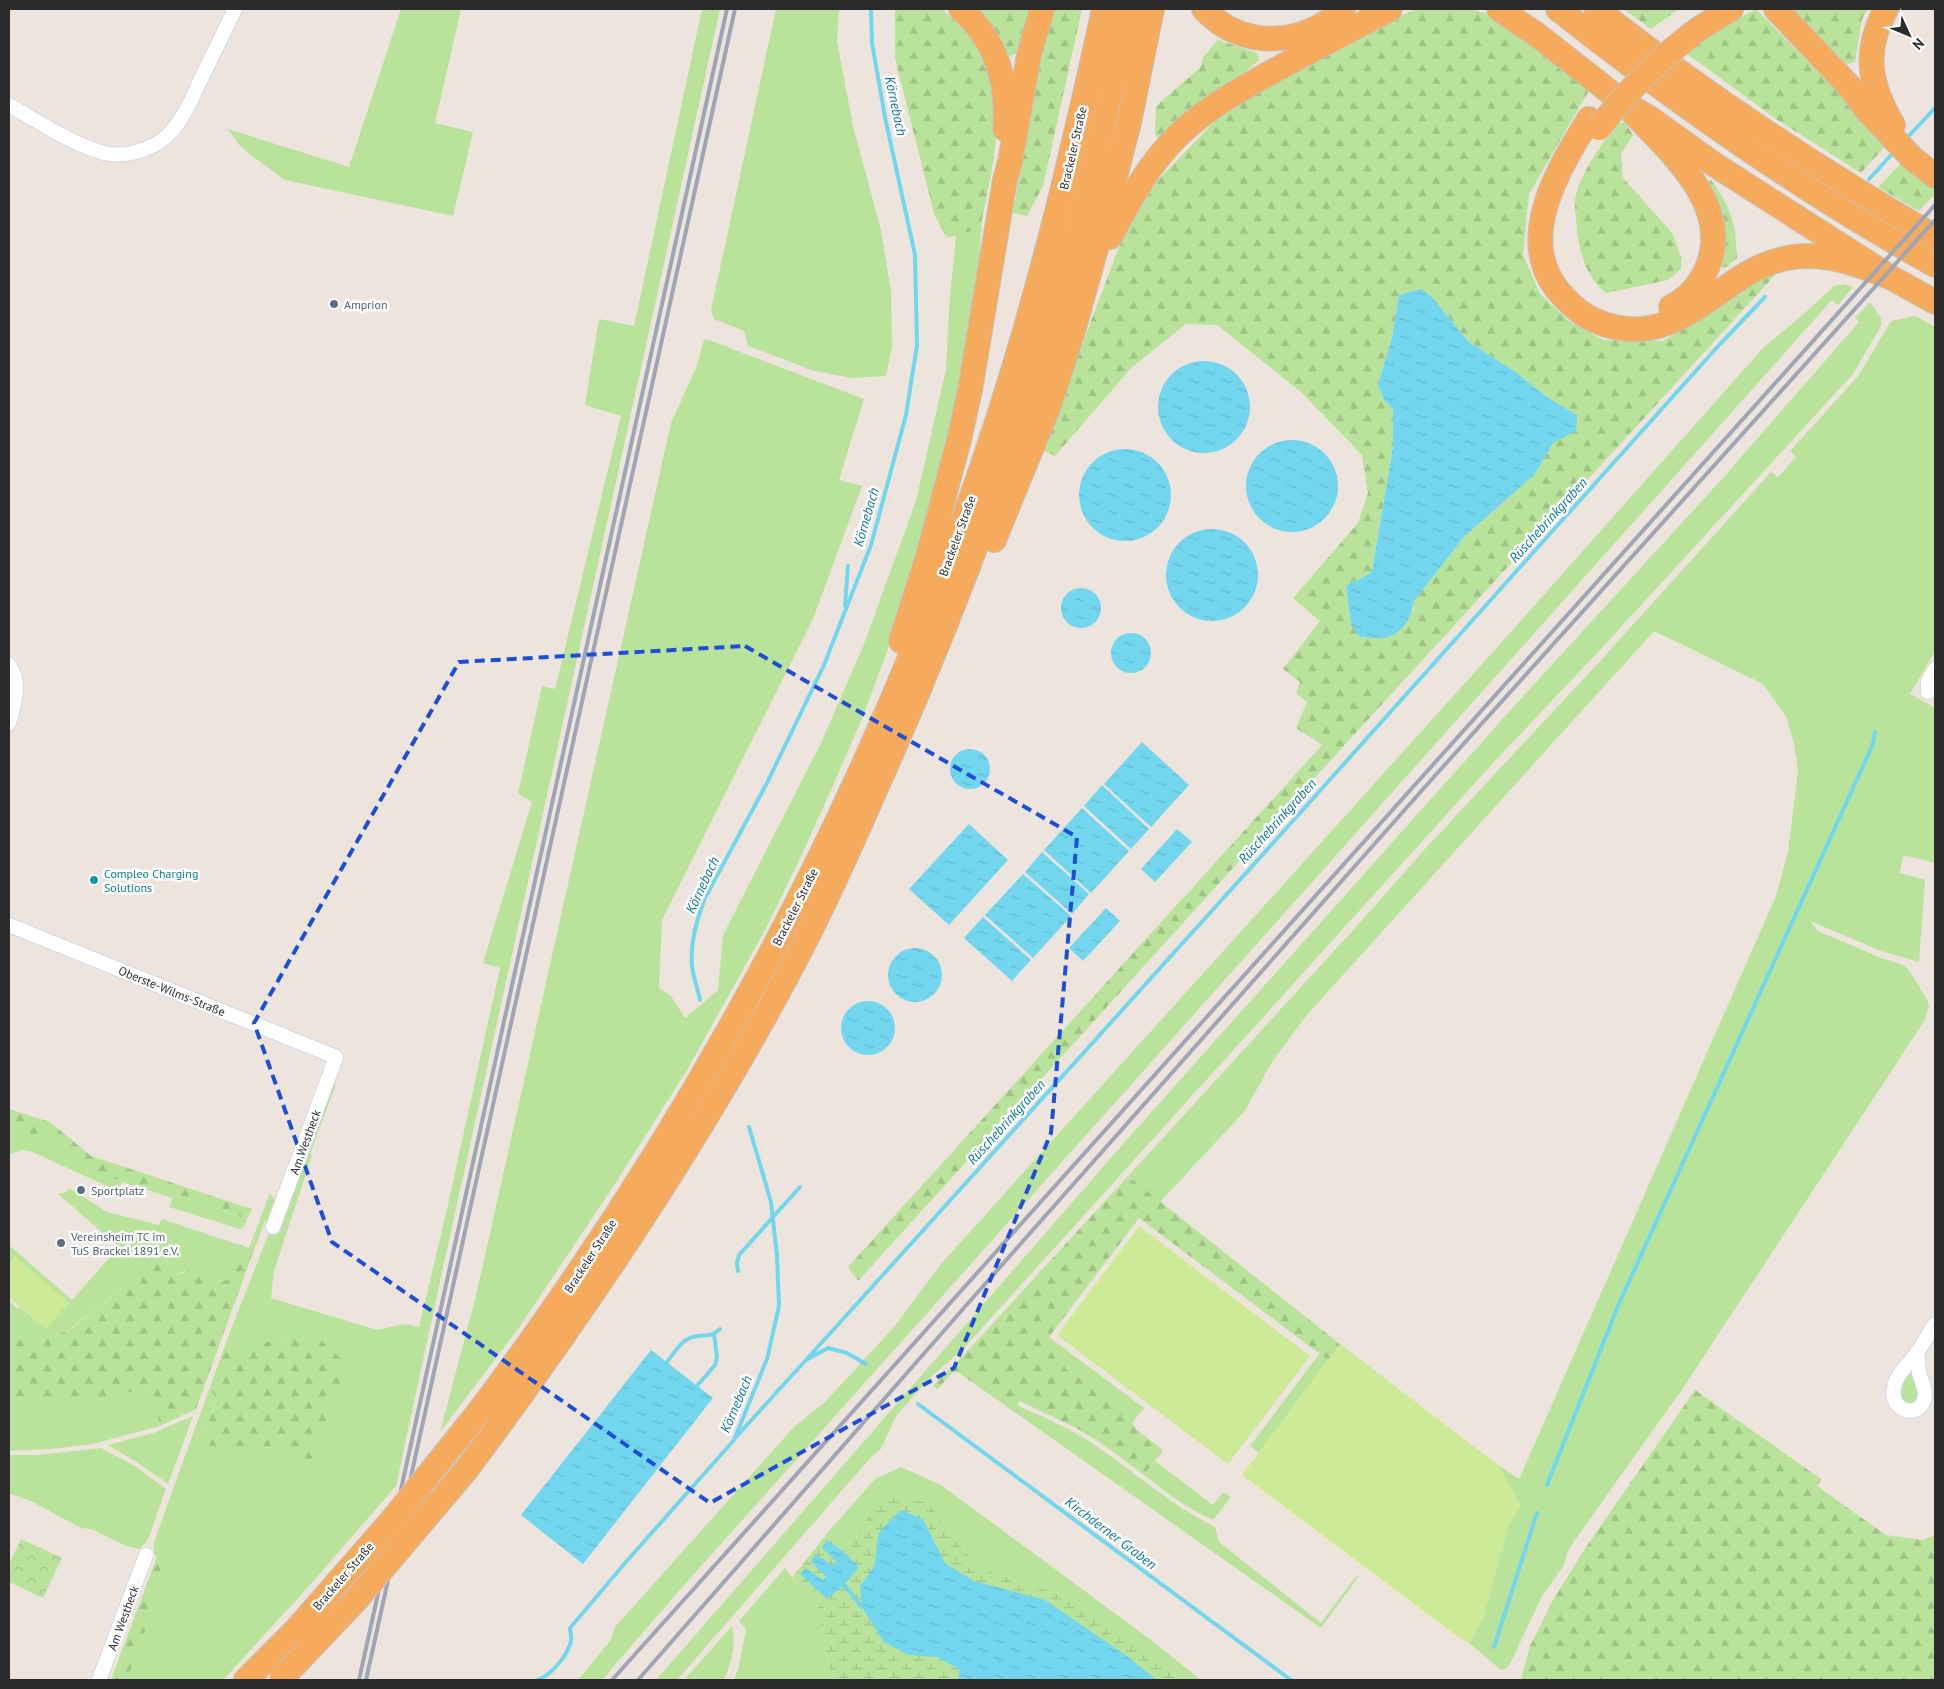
<svg xmlns="http://www.w3.org/2000/svg" width="1944" height="1689" font-family="'PT Sans',sans-serif">
  <style>
    .grass { fill: #b9e39a }
    .forest { fill: url(#forest-firs); fill-rule: evenodd }
    .wetland { fill: url(#wetland-marsh) }
    .park { fill: url(#park-crowns) }
    .pitch { fill: #cdea96 }
    .water { fill: url(#water-ripples) }
    .lines { fill: none; stroke-linecap: round; stroke-linejoin: round }
    .stream { stroke: #72d7ee; stroke-width: 4 }
    .minor-casing { stroke: #d3d7e4; stroke-width: 16 }
    .trunk-casing { stroke: #c4c4c4; stroke-width: 26 }
    .minor { stroke: #fff; stroke-width: 14 }
    .trunk { stroke: #f6aa5c; stroke-width: 24 }
    .rail { stroke: #a0a5b5; stroke-width: 4 }
    .trunk-bridge-casing { stroke: #c4c4c4; stroke-width: 26; stroke-linecap: butt }
    .trunk-bridge { stroke: #f6aa5c; stroke-width: 24 }
    .marked { fill: none; stroke: #1d4ed8; stroke-width: 4; stroke-dasharray: 10 6; stroke-linejoin: round }
    .service-dot { fill: #5c6f8a; stroke: #fff; stroke-width: 2 }
    .culture-dot { fill: #0f9aa8; stroke: #fff; stroke-width: 2 }
    .labels { text-anchor: middle; dominant-baseline: central; stroke-width: 5; stroke-linejoin: round; paint-order: stroke }
    .street-label { font-size: 12px; fill: #2b2b2b; stroke: #fff }
    .service-label { font-size: 12px; fill: #4e5e75; stroke: #fff; text-anchor: start }
    .culture-label { font-size: 12px; fill: #0d838f; stroke: #fff; text-anchor: start }
    .water-label { font-size: 14px; font-style: italic; fill: #0e779c; stroke: #fff }
  </style>
  <defs>
    <pattern id="forest-firs" width="22" height="20" patternUnits="userSpaceOnUse" patternTransform="scale(1.25)"><rect width="22" height="20" fill="#b9e39a"/><path d="M5 1l3.5 6h-7zM16 11l3.5 6h-7z" fill="#9fc385"/></pattern>
    <pattern id="wetland-marsh" width="20" height="14" patternUnits="userSpaceOnUse" patternTransform="scale(1.25)"><rect width="20" height="14" fill="#b9e39a"/><path d="M1 5h8M5 5V1M11 12h8M15 12V8" fill="none" stroke="#9fc385"/></pattern>
    <pattern id="park-crowns" width="20" height="18" patternUnits="userSpaceOnUse" patternTransform="scale(1.25)"><rect width="20" height="18" fill="#b9e39a"/><path d="M2 6a3 3 0 1 1 6 0M12 15a3 3 0 1 1 6 0" fill="none" stroke="#9fc385"/></pattern>
    <pattern id="water-ripples" width="26" height="14" patternUnits="userSpaceOnUse" patternTransform="scale(1.25)"><rect width="26" height="14" fill="#72d7ee"/><path d="M2 4q2-2 4 0t4 0M15 11q2-2 4 0t4 0" fill="none" stroke="#63b9cc"/></pattern>
  </defs>
  <rect width="100%" height="100%" fill="#ede5dd"/>
  <path class="grass" d="M 401,9 L 461,9 L 435,123 L 473,132 L 453,216 L 285,180 L 251,155 L 239,145 L 228,129 L 349,167 Z
    M 702,9 L 720,9 L 436,1300 L 396,1486 L 309,1586 L 223,1680 L 127,1680 L 147,1625 L 161,1569 L 154,1552 L 154,1542 L 210,1387 L 217,1399 L 202,1435 L 215,1453 L 288,1446 L 309,1464 L 347,1364 L 321,1340 L 276,1337 L 244,1354 L 227,1340 L 270,1230 L 278,1232 L 333,1083 L 336,1084 L 310,1154 L 312,1155 L 274,1271 L 271,1298 L 377,1330 L 404,1324 L 419,1327 L 445,1218 L 500,968 L 483,963 L 532,802 L 518,794 L 542,686 L 555,689 L 621,416 L 585,405 L 599,319 L 634,326 Z
    M 776,9 L 839,9 L 837,41 L 853,126 L 881,230 L 891,291 L 892,347 L 886,376 L 852,378 L 814,371 L 748,346 L 744,331 L 714,319 L 711,310 Z
    M 982,220 L 977,290 L 967,375 L 896,627 L 863,716 L 832,788 L 797,865 L 763,934 L 687,1070 L 611,1190 L 518,1329 L 440,1432 L 476,1296 L 671,423 L 696,368 L 704,340 L 709,340 L 864,399 L 839,480 L 862,486 L 813,619 L 662,920 L 659,988 L 671,996 L 685,1018 L 718,990 L 723,935 L 821,743 L 864,644 L 916,501 L 946,369 L 949,309 L 956,235 L 975,230 Z
    M 1844,284 L 1853,287 L 1838,305 L 1832,300 L 678,1592 L 602,1680 L 578,1680 L 610,1641 L 615,1627 L 794,1427 L 826,1401 L 894,1327 L 941,1264 L 1511,632 L 1763,348 L 1807,311 L 1834,286 Z
    M 1870,302 L 1881,318 L 1881,326 L 1853,374 L 1599,651 L 1493,763 L 964,1348 L 930,1378 L 896,1416 L 881,1449 L 872,1456 L 677,1680 L 656,1680 L 1130,1136 L 1506,715 L 1722,479 L 1859,322 L 1855,318 Z
    M 1916,316 L 1935,327 L 1935,651 L 1910,694 L 1935,708 L 1935,863 L 1903,855 L 1900,873 L 1925,880 L 1919,962 L 1881,951 L 1810,921 L 1818,931 L 1884,959 L 1901,964 L 1908,969 L 1927,999 L 1929,1006 L 1925,1020 L 1683,1388 L 1575,1540 L 1568,1551 L 1564,1565 L 1542,1596 L 1510,1664 L 1507,1668 L 1501,1670 L 1469,1643 L 1483,1618 L 1508,1527 L 1520,1506 L 1498,1465 L 1519,1479 L 1520,1477 L 1776,896 L 1788,852 L 1798,771 L 1794,743 L 1786,716 L 1763,684 L 1654,631 L 1306,1016 L 1272,1062 L 1244,1112 L 1160,1202 L 1128,1176 L 1355,928 L 1424,850 L 1601,660 L 1771,472 L 1778,477 L 1796,457 L 1790,451 L 1859,375 L 1891,321 Z
    M 9,1135 L 47,1139 L 98,1177 L 121,1180 L 172,1193 L 247,1219 L 243,1228 L 240,1229 L 169,1207 L 173,1198 L 122,1182 L 118,1191 L 30,1151 L 21,1150 L 9,1155 Z
    M 69,1188 L 107,1212 L 159,1225 L 162,1219 L 240,1245 L 227,1280 L 218,1282 L 184,1271 L 175,1276 L 140,1260 L 125,1286 L 70,1329 L 41,1341 L 9,1339 L 10,1302 L 18,1309 L 20,1307 L 46,1329 L 16,1257 L 9,1264 L 9,1245 L 72,1300 L 119,1247 L 58,1194 L 66,1192 Z
    M 270,1193 L 275,1201 L 270,1223 L 265,1221 L 254,1250 L 249,1248 Z
    M 1049,1337 L 1144,1408 L 1132,1423 L 1123,1409 L 1066,1369 Z
    M 1319,1354 L 1328,1360 L 1259,1453 L 1250,1446 Z
    M 1911,1369 L 1917,1390 L 1917,1399 L 1909,1404 L 1902,1400 L 1900,1391 L 1908,1370 Z
    M 151,1386 L 160,1426 L 93,1444 L 51,1449 L 9,1451 L 9,1410 L 26,1396 L 74,1404 L 111,1398 Z
    M 1017,1405 C 1041,1416 1066,1427 1089,1441 C 1131,1469 1169,1504 1215,1527 L 1219,1542 L 1321,1623 L 1357,1575 L 1359,1576 L 1321,1628 L 1013,1411 Z
    M 193,1416 L 168,1484 L 138,1463 L 108,1445 L 153,1433 Z
    M 101,1448 L 135,1466 L 166,1489 L 148,1539 L 140,1549 L 126,1546 L 91,1529 L 81,1528 L 33,1502 L 9,1493 L 9,1455 L 37,1455 Z
    M 1155,1461 L 1213,1505 L 1223,1492 L 1231,1497 L 1213,1520 C 1187,1509 1166,1492 1144,1475 Z
    M 901,1467 L 941,1485 L 1155,1643 L 1201,1680 L 1185,1680 L 1071,1598 L 979,1568 L 927,1502 L 873,1511 L 847,1545 L 829,1531 L 875,1479 Z
    M 785,1568 L 792,1578 L 818,1602 L 831,1680 L 734,1680 L 739,1666 L 746,1629 L 739,1621 Z
    M 732,1626 C 737,1644 731,1663 724,1680 L 684,1680 Z"/>
  <path class="forest" d="M 895,9 L 942,9 C 963,27 982,49 993,75 C 995,82 995,91 996,98 C 1000,140 990,179 982,220 L 975,230 L 947,238 L 934,214 L 895,59 Z
    M 972,9 L 1029,9 L 1020,52 L 1008,57 Z
    M 1053,9 L 1082,9 L 1043,186 L 1027,216 L 1013,213 L 1035,82 L 1046,29 Z
    M 1417,9 L 1470,9 L 1500,17 L 1590,89 L 1529,194 L 1523,255 L 1540,294 L 1570,322 L 1604,340 L 1663,341 L 1771,273 L 1775,275 L 1330,761 L 858,1281 L 848,1267 L 1322,745 L 1296,728 L 1307,702 L 1296,693 L 1300,682 L 1283,669 L 1320,621 L 1293,598 L 1358,523 L 1368,493 L 1362,455 L 1301,392 L 1217,325 L 1186,324 L 1132,367 L 1055,456 L 1042,450 L 1122,239 L 1156,182 L 1215,121 L 1289,72 L 1394,18 ZM 1399,295 L 1431,296 L 1468,341 L 1517,373 L 1547,397 L 1577,415 L 1553,443 L 1535,474 L 1464,537 L 1414,601 L 1413,611 L 1351,625 L 1346,587 C 1355,580 1365,578 1372,571 L 1393,447 L 1393,409 L 1384,400 L 1378,385 L 1392,337 Z
    M 1624,9 L 1679,9 L 1651,29 Z
    M 1756,9 L 1888,143 L 1861,173 L 1776,119 L 1686,53 L 1710,34 Z
    M 1791,9 L 1868,9 L 1862,19 L 1855,62 L 1844,65 Z
    M 1218,40 L 1257,53 L 1259,60 L 1242,74 L 1209,95 L 1158,139 L 1155,133 L 1156,106 L 1201,67 L 1203,57 Z
    M 1625,122 L 1633,135 L 1621,154 L 1623,178 L 1673,234 L 1681,257 L 1681,269 L 1668,280 L 1606,293 C 1584,275 1578,247 1576,220 C 1576,214 1574,207 1575,201 C 1577,179 1597,153 1608,135 L 1610,136 L 1618,124 Z
    M 1905,159 L 1935,187 L 1935,194 L 1919,211 L 1878,187 Z
    M 1711,180 C 1732,209 1736,223 1737,258 L 1727,267 L 1719,268 L 1703,184 Z
    M 9,1109 L 50,1122 L 91,1156 L 252,1209 L 247,1219 L 172,1193 L 121,1180 L 98,1177 L 47,1139 L 9,1135 Z
    M 1128,1176 L 1340,1344 L 1328,1360 L 1139,1218 L 1049,1337 L 1066,1369 L 1123,1409 L 1137,1430 L 1163,1450 L 1144,1475 L 1101,1443 L 1076,1428 L 1020,1401 L 1013,1411 L 958,1372 L 952,1373 L 938,1389 L 933,1386 L 973,1345 Z
    M 240,1245 L 254,1250 L 196,1409 L 160,1426 L 151,1386 L 111,1398 L 74,1404 L 26,1396 L 9,1410 L 9,1339 L 41,1341 L 71,1329 L 125,1286 L 140,1260 L 156,1257 L 175,1276 L 199,1267 L 216,1273 L 218,1282 L 227,1280 Z
    M 276,1337 L 321,1340 L 347,1364 L 309,1465 L 288,1446 L 215,1453 L 202,1435 L 217,1400 L 210,1387 L 227,1340 L 244,1354 Z
    M 1695,1390 L 1821,1479 L 1817,1486 L 1886,1535 L 1923,1540 L 1935,1535 L 1935,1680 L 1521,1680 L 1530,1646 L 1552,1602 L 1584,1550 Z
    M 157,1557 L 161,1569 L 147,1625 L 127,1680 L 111,1680 Z"/>
  <path class="wetland" d="M 894,1498 L 927,1502 L 979,1568 L 1071,1598 L 1185,1680 L 831,1680 L 818,1602 L 792,1578 L 829,1531 L 847,1545 L 873,1511 Z"/>
  <path class="park" d="M 21,1539 L 62,1558 L 43,1598 L 9,1582 L 9,1564 Z"/>
  <path class="pitch" d="M 1139,1226 L 1310,1356 L 1228,1464 L 1057,1335 Z
    M 16,1257 L 69,1303 L 46,1329 L 9,1297 L 9,1264 Z
    M 1340,1344 L 1498,1465 L 1520,1506 L 1508,1527 L 1483,1618 L 1469,1643 L 1458,1637 L 1242,1475 Z"/>
  <path class="water" d="M 1421,289 L 1431,296 L 1468,341 L 1517,373 L 1547,397 L 1577,415 L 1576,431 L 1553,443 L 1535,474 L 1464,537 L 1414,601 C 1412,617 1402,635 1384,638 C 1377,639 1368,637 1360,637 L 1351,625 L 1346,586 C 1355,580 1365,578 1372,571 L 1393,447 L 1393,409 L 1384,400 L 1378,385 L 1392,337 L 1399,295 Z
    M1158 407a46 46 0 1 1 92 0a46 46 0 1 1-92 0Z
    M1246 486a46 46 0 1 1 92 0a46 46 0 1 1-92 0Z
    M1079 495a46 46 0 1 1 92 0a46 46 0 1 1-92 0Z
    M1166 575a46 46 0 1 1 92 0a46 46 0 1 1-92 0Z
    M1061 608a20 20 0 1 1 40 0a20 20 0 1 1-40 0Z
    M1111 653a20 20 0 1 1 40 0a20 20 0 1 1-40 0Z
    M 1142,742 L 1189,785 L 1151,827 L 1104,784 Z
    M950 769a20 20 0 1 1 40 0a20 20 0 1 1-40 0Z
    M 1102,785 L 1149,829 L 1131,849 L 1084,806 Z
    M 1082,808 L 1129,851 L 1091,893 L 1044,850 Z
    M 969,824 L 1008,860 L 949,925 L 909,889 Z
    M 1177,829 L 1192,842 L 1155,882 L 1141,869 Z
    M 1042,852 L 1089,894 L 1072,914 L 1025,872 Z
    M 1023,874 L 1071,916 L 1033,958 L 985,915 Z
    M 1106,908 L 1120,921 L 1083,961 L 1069,948 Z
    M 983,917 L 1031,960 L 1012,981 L 964,938 Z
    M888 975a27 27 0 1 1 54 0a27 27 0 1 1-54 0Z
    M841 1028a27 27 0 1 1 54 0a27 27 0 1 1-54 0Z
    M 651,1350 L 713,1398 L 583,1564 L 521,1515 Z
    M 901,1510 L 923,1519 L 945,1563 L 974,1581 L 1045,1600 L 1127,1656 L 1157,1680 L 958,1680 L 960,1670 L 937,1657 L 909,1655 L 884,1642 L 862,1607 L 860,1587 L 874,1566 L 879,1532 Z
    M 827,1540 L 844,1552 L 859,1567 L 844,1585 L 827,1599 L 800,1574 L 806,1568 L 823,1580 L 826,1577 L 811,1561 L 816,1554 L 832,1565 L 837,1563 L 822,1547 Z"/>
  <g class="lines">
    <path class="stream" d="M 1906,139 L 1935,108
      M 1869,179 L 1894,152
      M 845,606 L 848,566
      M 700,1000 C 698,989 693,977 692,966 C 690,942 697,920 705,898 L 767,783 L 824,665 L 871,545 L 906,415 L 917,345 L 915,255 L 885,117 L 872,43 L 871,9
      M 738,1271 L 737,1263 L 739,1255 L 800,1187
      M 806,1360 L 1274,842 L 1720,344 L 1765,297
      M 667,1362 C 674,1353 682,1339 693,1337 C 705,1334 710,1338 720,1329
      M 697,1386 L 715,1365 L 717,1357 L 714,1334
      M 918,1404 L 1291,1680
      M 736,1437 L 806,1360 L 828,1348 L 847,1353 L 866,1364
      M 1547,1485 L 1618,1306 L 1873,744 L 1875,732
      M 844,1585 L 862,1607
      M 1494,1647 L 1537,1513
      M 537,1680 C 551,1676 568,1655 571,1641 C 572,1637 570,1632 570,1628 L 625,1563 L 734,1440 L 767,1359 L 779,1306 L 777,1256 L 771,1202 L 749,1127"/>
    <g class="minor-casing">
      <path id="minor" d="M 9,105 C 38,121 71,144 104,153 C 124,158 152,150 167,136 C 184,120 192,97 202,77 C 213,54 224,32 235,9
        M 9,665 C 22,684 14,703 9,723
        M 1928,692 L 1928,681 L 1935,669
        M 9,925 L 336,1057 L 273,1227
        M 1917,1352 C 1918,1359 1918,1365 1919,1372 C 1920,1379 1925,1386 1925,1394 C 1924,1420 1889,1414 1894,1388 C 1896,1374 1909,1364 1917,1353 C 1923,1344 1929,1333 1935,1324
        M 99,1680 L 146,1555"/>
    </g>
    <g class="trunk-casing">
      <path id="trunk" d="M 961,9 C 996,40 1009,83 1005,129
        M 1204,9 C 1241,50 1305,47 1343,9
        M 1499,9 L 1536,34 L 1624,103 L 1651,119 L 1715,165 L 1890,277 L 1935,302
        M 1558,9 C 1677,103 1802,191 1935,265
        M 1596,9 C 1704,94 1816,168 1935,237
        M 1776,9 L 1850,87 L 1866,109 L 1912,158 L 1935,176
        M 1886,9 C 1863,52 1869,84 1893,125
        M 1700,28 L 1731,9
        M 1624,103 C 1663,146 1735,203 1707,268 C 1700,285 1687,299 1671,307
        M 1589,119 C 1559,168 1514,240 1560,293 C 1568,302 1577,311 1588,317 C 1611,330 1639,333 1665,324 C 1709,308 1739,267 1787,258 C 1824,251 1857,264 1890,277
        M 1110,237 C 1126,208 1140,179 1162,153 C 1196,111 1246,86 1292,61 C 1325,43 1358,26 1390,9
        M 994,540 L 1048,408 L 1073,331 L 1105,217 L 1130,118 L 1152,9
        M 901,641 L 928,556 L 959,440 L 970,390 L 1005,180 L 1010,162 L 1029,55 L 1042,9
        M 478,1413 C 698,1121 873,793 989,446 C 1037,303 1072,156 1104,9
        M 466,1470 C 585,1311 695,1148 789,972 C 825,905 855,836 886,766 C 955,610 1015,450 1062,286 C 1088,194 1109,102 1128,9
        M 246,1680 L 296,1630"/>
    </g>
    <use href="#minor" class="minor"/>
    <use href="#trunk" class="trunk"/>
    <path class="rail" d="M 359,1680 L 727,9
      M 366,1680 L 735,9
      M 612,1680 L 1935,205
      M 638,1680 L 970,1301 L 1432,779 L 1935,220"/>
    <g class="trunk-bridge-casing">
      <path id="trunk-bridge" d="M 1599,128 C 1628,89 1661,57 1700,28
        M 296,1630 L 393,1519 L 478,1413
        M 282,1678 L 357,1599 L 466,1470"/>
    </g>
    <use href="#trunk-bridge" class="trunk-bridge"/>
  </g>
  <path class="marked" d="M 745,646 L 1077,837 L 1051,1133 L 954,1368 L 710,1503 L 332,1242 L 254,1023 L 459,662 Z"/>
  <g class="service-dot">
    <circle cx="334" cy="304" r="5"/>
    <circle cx="81" cy="1190" r="5"/>
    <circle cx="61" cy="1243" r="5"/>
  </g>
  <circle class="culture-dot" cx="94" cy="880" r="5"/>
  <g class="labels">
    <g class="street-label">
      <text transform="translate(1073 148) rotate(-77)">Brackeler Straße</text>
      <text transform="translate(957 536) rotate(-70)">Brackeler Straße</text>
      <text transform="translate(795 907) rotate(-63)">Brackeler Straße</text>
      <text transform="translate(172 991) rotate(22)">Oberste-Wilms-Straße</text>
      <text transform="translate(305 1142) rotate(-70)">Am Westheck</text>
      <text transform="translate(590 1256) rotate(-57)">Brackeler Straße</text>
      <text transform="translate(343 1576) rotate(-49)">Brackeler Straße</text>
      <text transform="translate(123 1618) rotate(-70)">Am Westheck</text>
    </g>
    <g class="service-label">
      <text x="344" y="304">Amprion</text>
      <text x="91" y="1190">Sportplatz</text>
      <text x="71" y="1236">Vereinsheim TC im<tspan x="71" dy="14">TuS Brackel 1891 e.V.</tspan></text>
    </g>
    <g class="culture-label">
      <text x="104" y="873">Compleo Charging<tspan x="104" dy="14">Solutions</tspan></text>
    </g>
    <g class="water-label">
      <text transform="translate(896 106) rotate(78)">Körnebach</text>
      <text transform="translate(866 517) rotate(-74)">Körnebach</text>
      <text transform="translate(1548 520) rotate(-48)">Rüschebrinkgraben</text>
      <text transform="translate(1277 821) rotate(-48)">Rüschebrinkgraben</text>
      <text transform="translate(702 885) rotate(-65)">Körnebach</text>
      <text transform="translate(1006 1122) rotate(-48)">Rüschebrinkgraben</text>
      <text transform="translate(736 1404) rotate(-67)">Körnebach</text>
      <text transform="translate(1111 1533) rotate(37)">Kirchderner Graben</text>
    </g>
  </g>
  <rect width="1944" height="1689" fill="none" stroke="#2b2b2b" stroke-width="20"/>
  <g transform="translate(1909 35) rotate(134)" stroke="#ffffff" stroke-width="4" paint-order="stroke">
  <path d="M0-4L9 19L0 12L-9 19Z" fill="#2b2b2b"/>
  <text y="-8" font-size="14" font-weight="bold" text-anchor="middle" fill="#2b2b2b">N</text>
  </g>
</svg>
